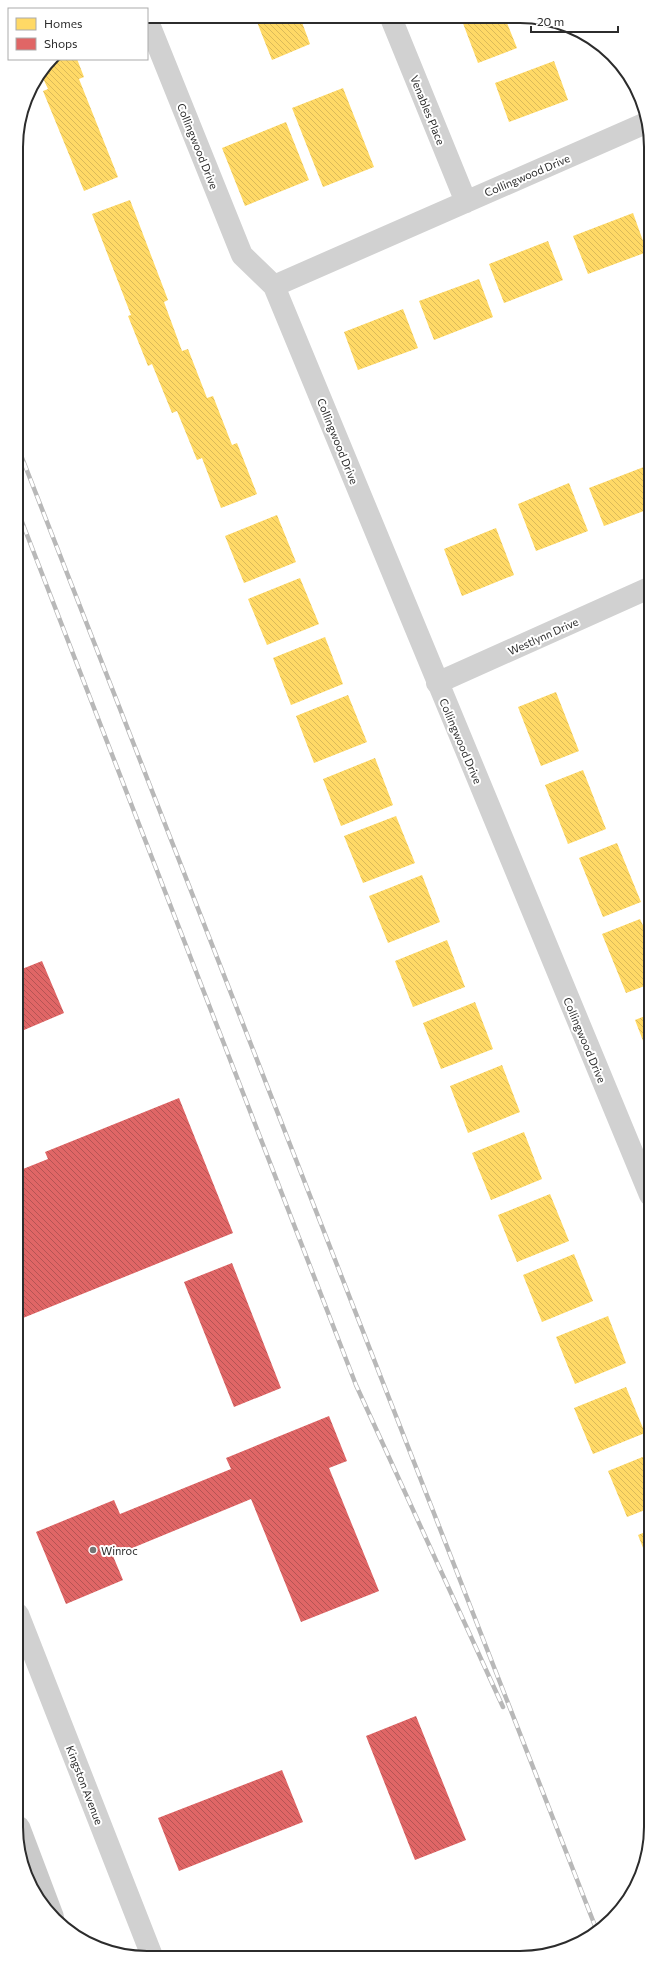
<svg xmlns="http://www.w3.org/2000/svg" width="667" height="1974" font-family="Commissioner,sans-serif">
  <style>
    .homes { fill: url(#homes-back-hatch) }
    .shops { fill: url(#shops-back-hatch) }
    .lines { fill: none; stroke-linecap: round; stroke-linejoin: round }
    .minor { stroke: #d1d1d1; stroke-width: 22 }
    .secondary { stroke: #cacaca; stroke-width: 22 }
    .rail-casing { stroke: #b8b8b8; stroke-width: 4.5 }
    .rail { stroke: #fff; stroke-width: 3; stroke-dasharray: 9; stroke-linecap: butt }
    .poi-dot { fill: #767676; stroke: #fff; stroke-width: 1.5 }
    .labels { text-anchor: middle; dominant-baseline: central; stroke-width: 4; stroke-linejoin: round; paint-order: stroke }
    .street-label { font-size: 11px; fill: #2c2c2c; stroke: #fff }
    .poi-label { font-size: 11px; fill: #2c2c2c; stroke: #fff; text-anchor: start }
    .rim { fill: none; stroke: #2c2c2c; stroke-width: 2 }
  </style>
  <defs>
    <pattern id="homes-back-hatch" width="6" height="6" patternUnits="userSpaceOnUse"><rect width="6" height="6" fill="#ffd966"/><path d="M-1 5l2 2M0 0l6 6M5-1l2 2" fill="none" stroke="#dbba59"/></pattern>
    <pattern id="shops-back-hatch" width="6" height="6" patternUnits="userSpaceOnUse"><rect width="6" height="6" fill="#e06666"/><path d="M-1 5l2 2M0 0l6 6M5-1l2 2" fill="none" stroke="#b65454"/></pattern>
  </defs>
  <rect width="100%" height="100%" fill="#fff"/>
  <path class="homes" d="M 255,17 L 300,17 L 310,44 L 272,60 Z
    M 461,18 L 505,18 L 517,48 L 478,63 Z
    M 53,59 L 77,59 L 84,77 L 79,79 L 118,177 L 84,191 L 43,91 L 48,89 L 41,74 Z
    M 554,61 L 568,100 L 509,122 L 495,83 Z
    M 343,88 L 374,167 L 323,187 L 292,108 Z
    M 286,122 L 309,180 L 245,206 L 222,148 Z
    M 130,200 L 168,300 L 164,302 L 182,351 L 188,349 L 207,398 L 213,396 L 232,445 L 237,443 L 257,494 L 221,508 L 202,458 L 197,460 L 177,411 L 172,413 L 152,364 L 148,366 L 128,316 L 131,315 L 92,214 Z
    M 649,201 L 649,214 L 648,214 L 644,203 Z
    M 633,213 L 647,252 L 588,274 L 573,236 Z
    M 548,241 L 563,280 L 504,303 L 489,264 Z
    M 479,279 L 493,317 L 434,340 L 419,301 Z
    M 403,309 L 418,348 L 358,370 L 344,332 Z
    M 649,465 L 649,509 L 604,526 L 589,488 Z
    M 569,483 L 588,531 L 536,551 L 518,504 Z
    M 277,515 L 296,562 L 244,583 L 225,536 Z
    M 496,528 L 514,575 L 462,596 L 444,549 Z
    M 300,578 L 319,624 L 267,645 L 248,599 Z
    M 325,637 L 343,684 L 291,705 L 273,658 Z
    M 556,692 L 579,751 L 541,766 L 518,707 Z
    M 348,695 L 367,742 L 314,763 L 296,716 Z
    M 375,758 L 393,805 L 341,826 L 323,779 Z
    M 583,770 L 606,829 L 568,844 L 545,785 Z
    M 396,816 L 415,863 L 363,883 L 344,836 Z
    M 617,843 L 641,902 L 603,917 L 579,858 Z
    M 422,875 L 440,922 L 388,943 L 369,896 Z
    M 640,919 L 650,941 L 650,984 L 626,993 L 602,934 Z
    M 447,940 L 465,987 L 413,1007 L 395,961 Z
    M 475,1002 L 493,1049 L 441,1069 L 423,1023 Z
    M 650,1014 L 650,1059 L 635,1020 Z
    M 502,1065 L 520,1112 L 468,1133 L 450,1086 Z
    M 524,1132 L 542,1179 L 491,1200 L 472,1153 Z
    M 550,1194 L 569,1241 L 517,1262 L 498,1215 Z
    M 574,1254 L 593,1301 L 542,1322 L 523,1275 Z
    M 608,1316 L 626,1363 L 575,1384 L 556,1337 Z
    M 626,1387 L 645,1433 L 593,1454 L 574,1408 Z
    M 650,1454 L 650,1508 L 627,1517 L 608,1471 Z
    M 650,1530 L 650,1566 L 638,1535 Z"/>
  <path class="shops" d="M 42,961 L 64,1013 L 17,1033 L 17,971 Z
    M 179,1098 L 233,1233 L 18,1320 L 18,1171 L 48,1159 L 45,1152 Z
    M 232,1263 L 281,1388 L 234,1407 L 184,1282 Z
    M 329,1416 L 347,1461 L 329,1468 L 379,1591 L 301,1622 L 251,1499 L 113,1556 L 123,1580 L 66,1604 L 36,1532 L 114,1500 L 120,1514 L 231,1469 L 226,1458 Z
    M 416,1716 L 466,1840 L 415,1860 L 366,1736 Z
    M 282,1770 L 303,1822 L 179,1871 L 158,1818 Z"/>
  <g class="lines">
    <path class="minor" d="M 391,18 L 466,202
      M 147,19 L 242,255 L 274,286
      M 648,122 L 274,286 L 650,1195
      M 437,683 L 649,588
      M 18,1614 L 152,1956"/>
    <path class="secondary" d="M 19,1827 L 53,1917"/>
    <g class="rail-casing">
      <path id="rail" d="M 17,445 L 597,1931
        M 17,509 L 356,1385 L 503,1707"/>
    </g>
    <use href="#rail" class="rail"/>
  </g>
  <circle class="poi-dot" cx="93" cy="1550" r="4"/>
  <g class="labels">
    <g class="street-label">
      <text transform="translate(428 110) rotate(68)">Venables Place</text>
      <text transform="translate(198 146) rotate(68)">Collingwood Drive</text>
      <text transform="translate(527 175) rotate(-23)">Collingwood Drive</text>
      <text transform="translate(338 441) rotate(68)">Collingwood Drive</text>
      <text transform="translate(543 636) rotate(-24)">Westlynn Drive</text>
      <text transform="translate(461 741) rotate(67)">Collingwood Drive</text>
      <text transform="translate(585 1040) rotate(67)">Collingwood Drive</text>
      <text transform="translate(85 1785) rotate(69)">Kingston Avenue</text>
    </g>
    <g class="poi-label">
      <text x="101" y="1550">Winroc</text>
    </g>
  </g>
  <path d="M0 0H667V1974H0ZM147 23H520A124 124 0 0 1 644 147V1827A124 124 0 0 1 520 1951H147A124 124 0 0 1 23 1827V147A124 124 0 0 1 147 23Z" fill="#fff" fill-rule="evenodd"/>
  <path class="rim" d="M147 23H520A124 124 0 0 1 644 147V1827A124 124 0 0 1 520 1951H147A124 124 0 0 1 23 1827V147A124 124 0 0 1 147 23Z"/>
  <rect x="8" y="8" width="140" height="52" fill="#ffffff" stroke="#ababab"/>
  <rect x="16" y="18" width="20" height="12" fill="#ffd966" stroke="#ababab"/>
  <text x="44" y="28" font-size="12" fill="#2c2c2c">Homes</text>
  <rect x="16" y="38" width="20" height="12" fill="#e06666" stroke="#ababab"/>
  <text x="44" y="48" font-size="12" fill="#2c2c2c">Shops</text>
  <path d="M531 26v6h87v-6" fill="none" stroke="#2c2c2c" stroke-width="2"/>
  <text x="537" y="26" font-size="12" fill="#2c2c2c" stroke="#ffffff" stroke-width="3" paint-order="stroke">20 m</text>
</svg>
